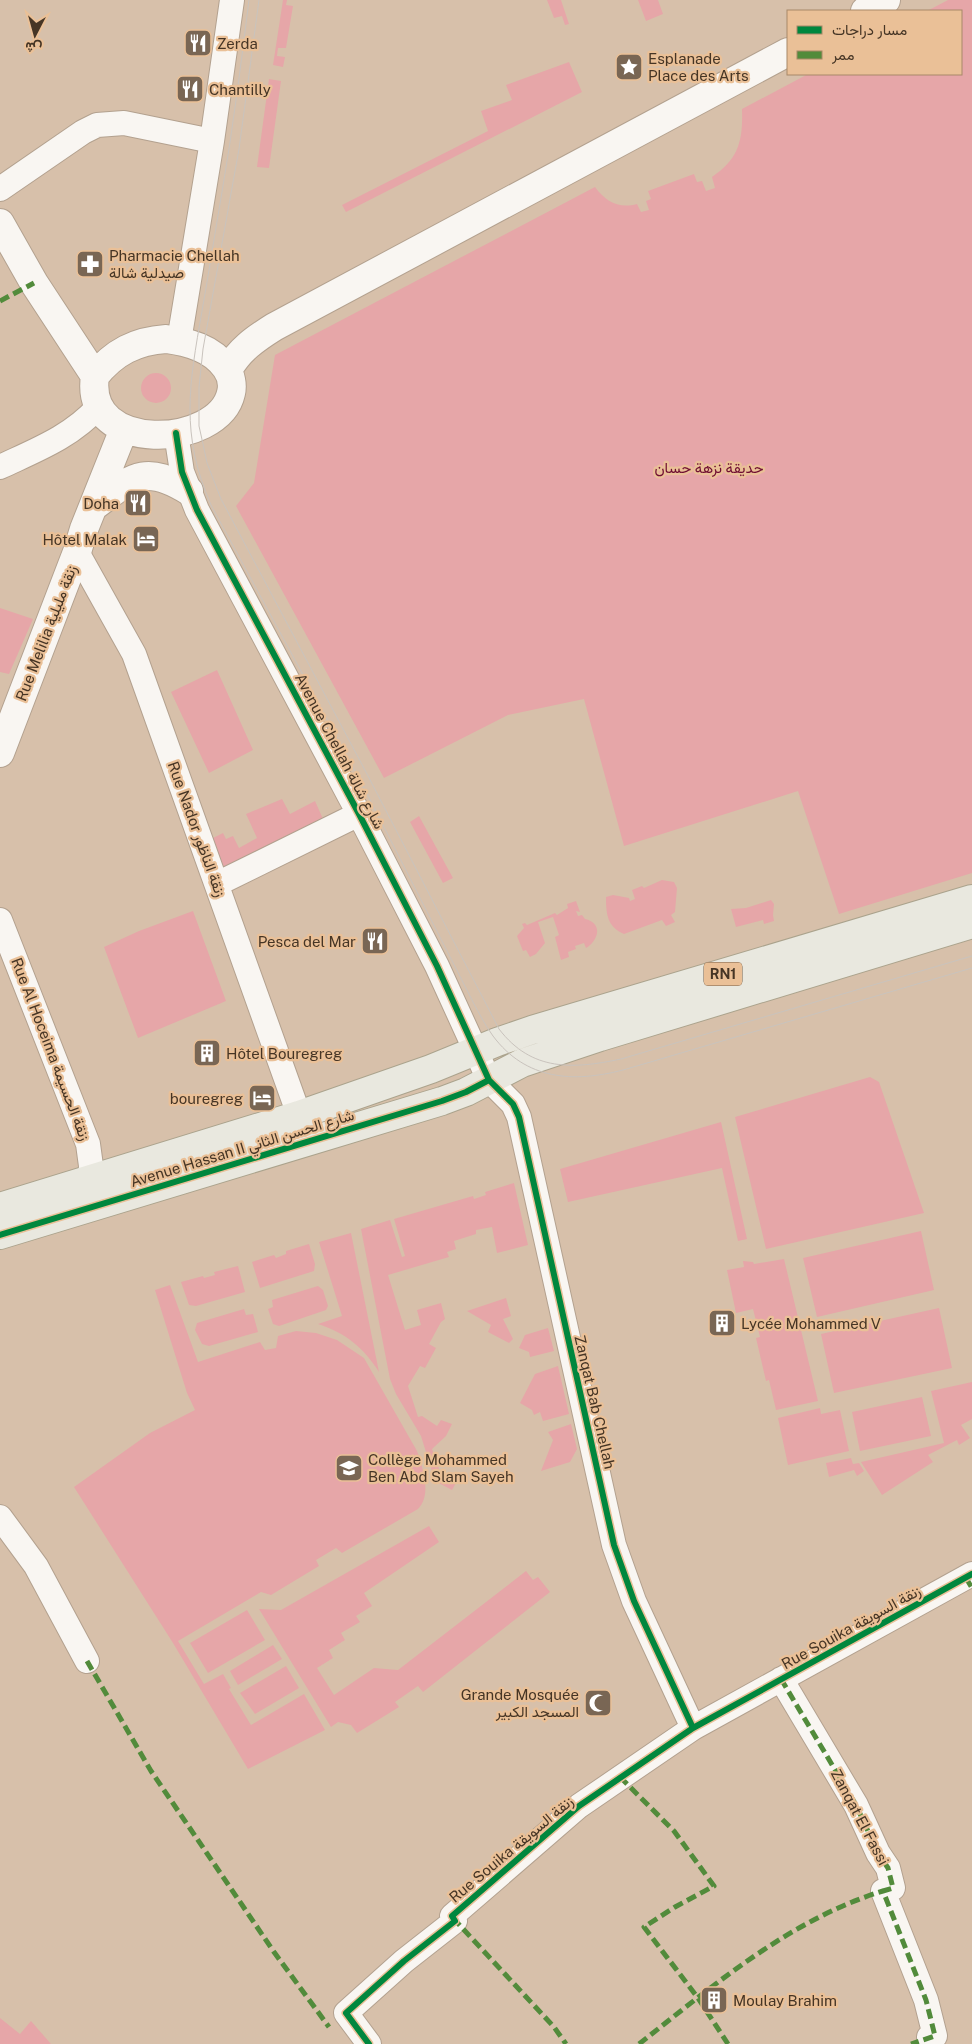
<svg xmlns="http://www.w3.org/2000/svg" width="972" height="2044" font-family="'Public Sans',Vazirmatn,sans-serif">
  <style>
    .green { fill: #e6a6a8 }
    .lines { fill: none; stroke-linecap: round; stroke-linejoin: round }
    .minor-casing { stroke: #b3a18f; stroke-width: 26 }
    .tertiary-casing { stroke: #b3a18f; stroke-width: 30 }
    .primary-casing { stroke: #aba38d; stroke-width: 30 }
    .minor { stroke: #f9f6f2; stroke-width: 24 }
    .tertiary { stroke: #f9f6f2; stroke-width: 28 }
    .primary { stroke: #e9e8df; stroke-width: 28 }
    .tram { stroke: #c9c3bd; stroke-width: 1 }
    .quiet { stroke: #528b3b; stroke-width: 5; stroke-dasharray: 10 5; stroke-linecap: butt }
    .cycleway-casing { stroke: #eac097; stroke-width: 9 }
    .cycleway { stroke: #00873e; stroke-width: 6 }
    .labels { text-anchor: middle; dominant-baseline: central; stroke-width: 4.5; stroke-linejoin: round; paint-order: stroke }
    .shield { fill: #eac097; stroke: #775f47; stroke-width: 1 }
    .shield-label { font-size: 14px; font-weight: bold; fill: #463525 }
    .poi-label { font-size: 15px; fill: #463525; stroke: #eac097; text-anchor: start }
    .park-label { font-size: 15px; fill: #6f0e32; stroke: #eac097 }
    .street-label { font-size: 15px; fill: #463525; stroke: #eac097 }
  </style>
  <rect width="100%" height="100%" fill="#d7c0aa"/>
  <path class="green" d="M 283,0 L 287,0 L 286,5 L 293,6 L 286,48 L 278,48 L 277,56 L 285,57 L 283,67 L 273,65 Z
    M 547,0 L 561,0 L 569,24 L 565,25 L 562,16 L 554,18 Z
    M 638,0 L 658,0 L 663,14 L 646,21 Z
    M 948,0 L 972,0 L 972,873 L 839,914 L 798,791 L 624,846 L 584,699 L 508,715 L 384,778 L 236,506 L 254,483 L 275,355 L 595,187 C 606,202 619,209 637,204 L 641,212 L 649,210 L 646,201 L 651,199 L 648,191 L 694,174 L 697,182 L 702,181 L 706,191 L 715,188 L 712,177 C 739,159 743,140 742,109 L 808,74 L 961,74 L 961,11 L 927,11 Z
    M 569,62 L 582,92 L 346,212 L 342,205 L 488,131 L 481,111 L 512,100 L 506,85 Z
    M 269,79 L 281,81 L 269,168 L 257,167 Z
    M141 388a15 15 0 1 1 30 0a15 15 0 1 1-30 0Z
    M 0,608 L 33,619 L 9,674 L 0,672 Z
    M 217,670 L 253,750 L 209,773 L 171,692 Z
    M 282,799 L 290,814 L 315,801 L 323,819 L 222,872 L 209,840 L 223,833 L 226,839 L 233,836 L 239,848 L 257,838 L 246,814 Z
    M 419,816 L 453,878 L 443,883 L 410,822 Z
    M 662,880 L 674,882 L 677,888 L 675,912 L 671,915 L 675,922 L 666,926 L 662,920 L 624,934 C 607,927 606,913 606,897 L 613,895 L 629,898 L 630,901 L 635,899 L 632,890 L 642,886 L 644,888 Z
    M 771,900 L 774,904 L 773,915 L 774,921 L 764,924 L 763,920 L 736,927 L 731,909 L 746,908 Z
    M 576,901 L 580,912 L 576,911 L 578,916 L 582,915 L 585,919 C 603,923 599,940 586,948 L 584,943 L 575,946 L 576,949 L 568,952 L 569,957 L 561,960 L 555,937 L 559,935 L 553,917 L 538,922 L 545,943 L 536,954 L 530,957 L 526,950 L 523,951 L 517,936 L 524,928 L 522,924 L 525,923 L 527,925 L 555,913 L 557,915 L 568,908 L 567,904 Z
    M 193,911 L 226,1001 L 138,1038 L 104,947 L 139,931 Z
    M 870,1077 L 879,1082 L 924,1213 L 766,1249 L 735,1117 Z
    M 721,1122 L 747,1239 L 738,1241 L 722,1168 L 568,1202 L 560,1169 Z
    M 514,1183 L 528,1245 L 497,1253 L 492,1227 L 476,1230 L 476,1234 L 454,1241 L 456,1249 L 447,1252 L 449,1257 L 388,1275 L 405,1330 L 421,1325 L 417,1310 L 441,1303 L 445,1319 L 441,1322 L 429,1344 L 436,1348 L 425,1368 L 420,1366 L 408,1386 L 418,1417 L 422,1416 L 437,1426 L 441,1420 L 452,1424 L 446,1436 L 432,1449 L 440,1472 L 457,1481 L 452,1490 L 435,1481 L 421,1436 L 396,1394 L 390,1379 L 361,1229 L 390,1220 L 402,1257 L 405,1256 L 394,1219 L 473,1196 L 474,1199 L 486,1195 L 485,1192 Z
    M 921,1231 L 934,1290 L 817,1317 L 803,1258 Z
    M 351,1233 L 379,1372 C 364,1348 346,1333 318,1324 L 342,1316 L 319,1242 Z
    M 309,1244 L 315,1264 L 314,1271 L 260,1288 L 252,1262 L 274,1255 L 276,1258 L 286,1254 L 286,1251 Z
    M 784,1259 L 818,1401 L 776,1410 L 769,1380 L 766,1381 L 756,1338 L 760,1337 L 753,1309 L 736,1313 L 727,1270 L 744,1267 L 743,1261 L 753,1262 L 754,1264 Z
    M 238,1266 L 245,1292 L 196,1306 L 189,1305 L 181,1282 L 203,1276 L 204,1278 L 215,1275 L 214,1272 Z
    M 170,1285 L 198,1362 L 260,1342 L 265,1350 L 276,1348 L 278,1336 L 296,1331 L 316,1333 L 337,1340 L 364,1358 L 417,1451 C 423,1468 432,1495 418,1509 L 342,1553 L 336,1548 L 316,1560 L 319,1566 L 271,1595 L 261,1592 L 178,1641 L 204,1684 L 223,1674 L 231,1688 L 229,1689 L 251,1725 L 304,1694 L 325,1730 L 248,1769 L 173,1643 L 74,1487 L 150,1433 L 195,1410 L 187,1393 L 155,1290 Z
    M 318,1286 L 323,1290 L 328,1306 L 326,1310 L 279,1326 L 273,1324 L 268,1309 L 273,1307 L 272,1300 Z
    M 506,1298 L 511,1316 L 503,1319 L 513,1339 L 509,1343 L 488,1332 L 491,1325 L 467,1311 Z
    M 939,1308 L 952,1368 L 834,1393 L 821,1334 Z
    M 244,1309 L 246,1315 L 253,1314 L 258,1332 L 209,1346 L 202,1344 L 195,1330 L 197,1323 Z
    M 548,1328 L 554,1351 L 530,1357 L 529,1352 L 519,1348 L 525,1335 Z
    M 558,1366 L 569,1414 L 543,1421 L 540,1412 L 534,1415 L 532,1410 L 520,1403 L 535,1374 Z
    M 972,1382 L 972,1419 L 961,1425 L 970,1438 L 959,1445 L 957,1440 L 928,1455 L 933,1462 L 882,1495 L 861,1462 L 944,1443 L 931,1391 Z
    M 922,1397 L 931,1436 L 860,1451 L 852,1412 Z
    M 820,1408 L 821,1414 L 840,1410 L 849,1451 L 788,1465 L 778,1418 Z
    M 571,1424 L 577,1449 L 570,1462 L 541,1471 L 553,1440 L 548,1432 Z
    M 851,1458 L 853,1464 L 859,1463 L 864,1471 L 857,1476 L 854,1470 L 829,1477 L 826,1463 Z
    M 429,1526 L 439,1542 L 364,1593 L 372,1606 L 356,1616 L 360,1622 L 341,1633 L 345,1640 L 329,1650 L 333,1658 L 317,1668 L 334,1695 L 374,1668 L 398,1670 L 526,1571 L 533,1580 L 538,1577 L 550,1592 L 423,1692 L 418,1686 L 395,1702 L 399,1707 L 357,1733 L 351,1725 L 338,1722 L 331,1727 L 259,1609 L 281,1610 Z
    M 247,1610 L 265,1640 L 208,1673 L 190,1643 Z
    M 273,1645 L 282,1659 L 238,1685 L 230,1671 Z
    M 286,1666 L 299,1688 L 255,1714 L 240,1693 Z
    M 0,2018 L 20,2034 L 31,2021 L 51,2044 L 0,2044 Z"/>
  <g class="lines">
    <g class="minor-casing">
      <path id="minor" d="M 0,189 L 83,132 L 97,125 L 124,123 L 212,141
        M 179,341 L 212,141 L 232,0
        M 176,433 L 182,472 L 197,510 L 359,814 L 437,966 L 489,1080 L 513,1104 L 519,1117 L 614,1545 L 634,1601 L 693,1728
        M 0,467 C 36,450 71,437 98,407
        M 77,552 L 134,654 L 299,1115
        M 217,884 L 359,814
        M 0,920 L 88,1144 L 91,1166 L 90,1180
        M 0,1517 L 36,1566 L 87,1661
        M 781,1679 L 856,1805 L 878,1853 L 888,1868 L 893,1888 L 883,1891 L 926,2000 L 935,2036 L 929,2037 L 931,2044
        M 369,2044 L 346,2013 L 404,1961 L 455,1921 L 452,1916 L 579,1806 L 693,1728 L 972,1574"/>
    </g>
    <g class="tertiary-casing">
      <path id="tertiary" d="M 865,11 L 886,0
        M 0,223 L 34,283 L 95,376
        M 166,339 C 188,342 212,348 226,368 C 231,375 233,385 231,393 C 219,448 83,455 95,376 C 114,352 136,341 166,339 Z
        M 228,370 C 239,350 255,339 274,327 L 788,52
        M 93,507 C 131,479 142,462 189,491
        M 0,753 L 77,552 L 84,529 L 124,429"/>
    </g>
    <g class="primary-casing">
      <path id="primary" d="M 0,1207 L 299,1115 L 431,1069 L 497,1042 L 532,1030 L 972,899
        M 0,1235 L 442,1101 L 466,1092 L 522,1063 L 600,1037 L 972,924"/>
    </g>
    <use href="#minor" class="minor"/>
    <use href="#tertiary" class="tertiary"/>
    <use href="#primary" class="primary"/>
    <path class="tram" d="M 249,0 C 241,64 233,128 222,192 C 215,232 209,272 202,311 C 189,385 180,434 211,505 L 359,778 L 473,1002 C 479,1013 485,1025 493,1036 C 526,1080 573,1083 623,1070 L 972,968
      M 259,0 L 239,149 L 203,349 L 199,387 L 199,426 L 203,444 L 207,463 L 221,499 L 367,774 L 499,1029 C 532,1072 573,1069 621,1059 L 972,956"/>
    <path class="quiet" d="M 0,301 L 34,283
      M 966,1578 L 972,1588
      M 87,1661 L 151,1771 L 274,1952 L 329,2027
      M 781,1679 L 856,1805 L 878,1853 L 888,1868 L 893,1888 L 883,1891 L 926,2000 L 935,2036 L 911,2044
      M 620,1777 L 674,1831 L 714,1886 L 675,1907 L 644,1927 L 698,1998 L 728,2044
      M 453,1918 L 554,2027 L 566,2044
      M 639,2044 C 714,1985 791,1919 883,1891"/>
    <g class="cycleway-casing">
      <path id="cycleway" d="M 176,433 L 182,472 L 197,510 L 359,814 L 437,966 L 489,1080 L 513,1104 L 519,1117 L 614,1545 L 634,1601 L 693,1728
        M 0,1235 L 442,1101 L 466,1092 L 489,1080
        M 369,2044 L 346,2013 L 404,1961 L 455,1921 L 452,1916 L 579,1806 L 693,1728 L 972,1574"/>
    </g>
    <use href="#cycleway" class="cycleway"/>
  </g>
  <defs>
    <g id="restaurant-square" transform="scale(1.4375)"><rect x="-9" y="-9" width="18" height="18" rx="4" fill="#796654" stroke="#eac097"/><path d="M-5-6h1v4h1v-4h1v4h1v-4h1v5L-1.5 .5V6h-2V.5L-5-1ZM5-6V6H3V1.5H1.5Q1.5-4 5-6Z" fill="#fff"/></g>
    <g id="sight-square" transform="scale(1.4375)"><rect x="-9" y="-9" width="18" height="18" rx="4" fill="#796654" stroke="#eac097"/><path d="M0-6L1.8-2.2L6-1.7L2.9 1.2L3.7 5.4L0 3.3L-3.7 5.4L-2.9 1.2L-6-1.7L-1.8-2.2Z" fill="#fff"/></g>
    <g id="pharmacy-square" transform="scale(1.4375)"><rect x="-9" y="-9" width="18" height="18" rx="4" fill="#796654" stroke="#eac097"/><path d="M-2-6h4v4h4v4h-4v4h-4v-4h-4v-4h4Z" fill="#fff"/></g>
    <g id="hotel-square" transform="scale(1.4375)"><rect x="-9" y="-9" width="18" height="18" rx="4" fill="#796654" stroke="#eac097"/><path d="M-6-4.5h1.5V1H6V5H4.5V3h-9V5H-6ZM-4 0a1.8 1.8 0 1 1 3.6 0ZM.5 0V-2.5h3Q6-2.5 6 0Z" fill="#fff"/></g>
    <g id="building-square" transform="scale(1.4375)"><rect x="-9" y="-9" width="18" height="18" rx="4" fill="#796654" stroke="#eac097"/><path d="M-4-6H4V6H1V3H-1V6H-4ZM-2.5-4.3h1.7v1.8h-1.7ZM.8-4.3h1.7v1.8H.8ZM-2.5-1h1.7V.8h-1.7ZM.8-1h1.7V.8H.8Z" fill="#fff"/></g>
    <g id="school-square" transform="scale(1.4375)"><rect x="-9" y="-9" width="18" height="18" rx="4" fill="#796654" stroke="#eac097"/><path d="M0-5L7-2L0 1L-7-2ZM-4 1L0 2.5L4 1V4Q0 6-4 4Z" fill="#fff"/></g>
    <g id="mosque-square" transform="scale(1.4375)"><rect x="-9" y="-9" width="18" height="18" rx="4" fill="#796654" stroke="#eac097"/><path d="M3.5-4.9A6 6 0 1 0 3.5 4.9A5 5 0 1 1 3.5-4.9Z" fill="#fff"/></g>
  </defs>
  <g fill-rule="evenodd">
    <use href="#restaurant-square" x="198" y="43"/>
    <use href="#sight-square" x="629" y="67"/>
    <use href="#restaurant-square" x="190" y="89"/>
    <use href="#pharmacy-square" x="90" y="264"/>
    <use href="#restaurant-square" x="138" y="503"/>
    <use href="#hotel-square" x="146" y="539"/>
    <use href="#restaurant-square" x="375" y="941"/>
    <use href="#building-square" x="207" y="1053"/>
    <use href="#hotel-square" x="262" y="1098"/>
    <use href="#building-square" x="722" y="1323"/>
    <use href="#school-square" x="349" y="1468"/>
    <use href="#mosque-square" x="598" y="1703"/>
    <use href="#building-square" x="714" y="2000"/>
  </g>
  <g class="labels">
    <rect class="shield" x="704" y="962.5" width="38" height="23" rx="4"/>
    <g class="shield-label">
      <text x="723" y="974">RN1</text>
    </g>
    <g class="poi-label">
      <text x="217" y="43">Zerda</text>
      <text x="648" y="58">Esplanade<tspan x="648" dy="17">Place des Arts</tspan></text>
      <text x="209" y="89">Chantilly</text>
      <text x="109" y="255">Pharmacie Chellah<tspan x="109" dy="17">صيدلية شالة</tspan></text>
      <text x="119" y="503" text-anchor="end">Doha</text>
      <text x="127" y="539" text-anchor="end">Hôtel Malak</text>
      <text x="356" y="941" text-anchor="end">Pesca del Mar</text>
      <text x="226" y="1053">Hôtel Bouregreg</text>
      <text x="243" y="1098" text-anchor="end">bouregreg</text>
      <text x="741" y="1323">Lycée Mohammed V</text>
      <text x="368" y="1459">Collège Mohammed<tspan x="368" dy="17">Ben Abd Slam Sayeh</tspan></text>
      <text x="579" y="1694" text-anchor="end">Grande Mosquée<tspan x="579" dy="17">المسجد الكبير</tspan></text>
      <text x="733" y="2000">Moulay Brahim</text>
    </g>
    <g class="park-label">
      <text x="709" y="467">حديقة نزهة حسان</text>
    </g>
    <g class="street-label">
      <text transform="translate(46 633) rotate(-69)">Rue Melilia زنقة مليلية</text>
      <text transform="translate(340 751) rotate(62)">Avenue Chellah شارع شالة</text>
      <text transform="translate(197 829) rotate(70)">Rue Nador زنقة الناظور</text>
      <text transform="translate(51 1049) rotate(69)">Rue Al Hoceima زنقة الحسيمة</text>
      <text transform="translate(242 1148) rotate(-17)">Avenue Hassan II شارع الحسن الثاني</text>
      <text transform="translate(595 1402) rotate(77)">Zanqat Bab Chellah</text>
      <text transform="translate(851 1627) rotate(-29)">Rue Souika زنقة السويقة</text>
      <text transform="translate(860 1817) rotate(62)">Zanqat El Fassi</text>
      <text transform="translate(511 1849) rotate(-40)">Rue Souika زنقة السويقة</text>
    </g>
  </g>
  <rect x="787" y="10" width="175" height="65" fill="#eac097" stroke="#a88869"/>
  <rect x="797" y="26" width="25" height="8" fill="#00873e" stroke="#a88869"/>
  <text x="832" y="35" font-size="15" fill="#463525">مسار دراجات</text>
  <rect x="797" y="51" width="25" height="8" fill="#528b3b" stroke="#a88869"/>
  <text x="832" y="60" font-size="15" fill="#463525">ممر</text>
  <g transform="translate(35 35) rotate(186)" stroke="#eac097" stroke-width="4" paint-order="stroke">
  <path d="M0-4L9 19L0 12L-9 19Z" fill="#463525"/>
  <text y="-8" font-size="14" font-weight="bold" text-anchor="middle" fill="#463525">ش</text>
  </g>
</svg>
